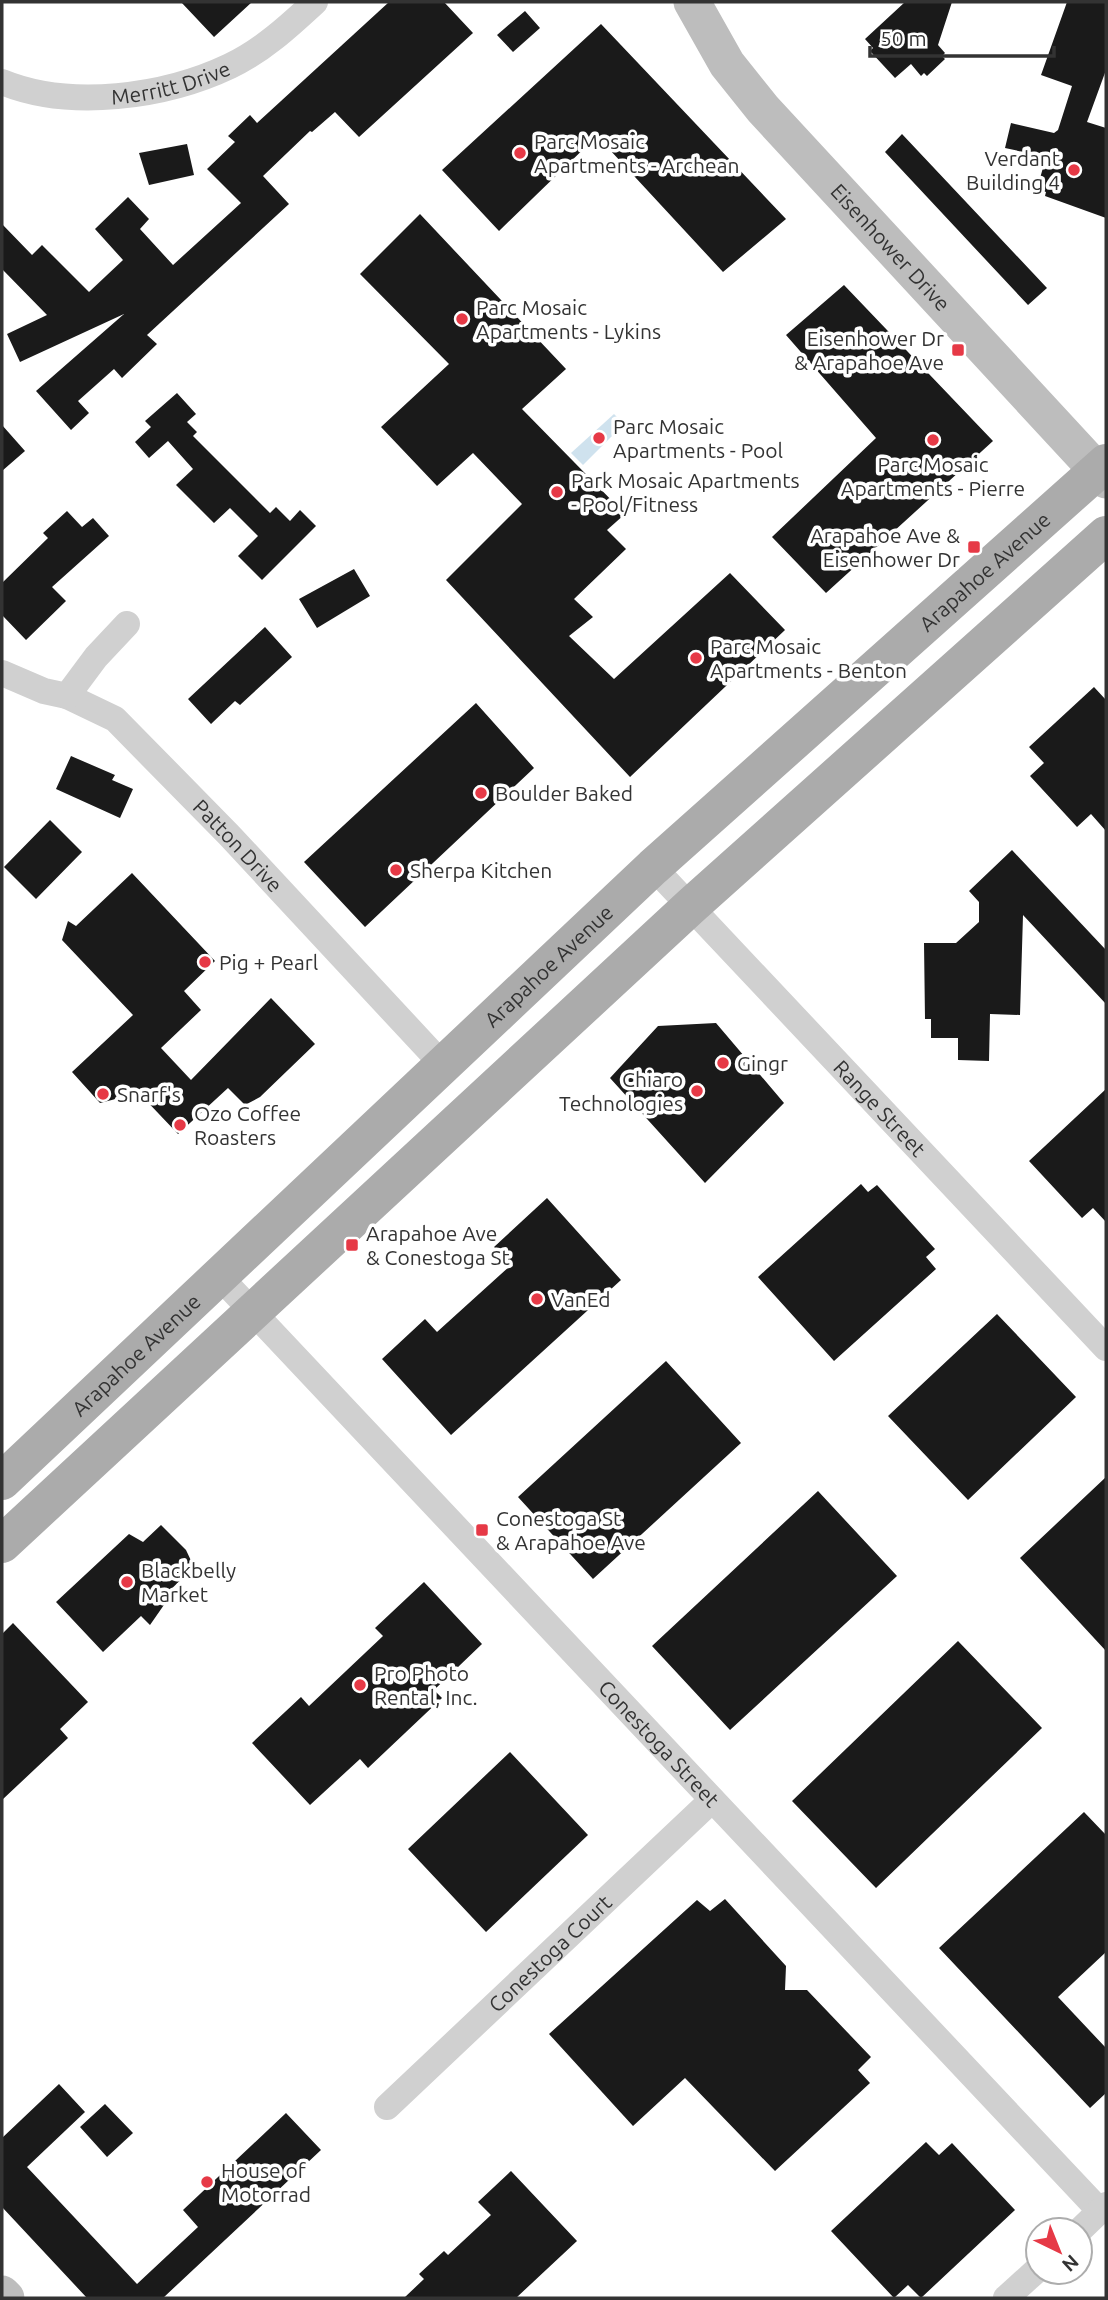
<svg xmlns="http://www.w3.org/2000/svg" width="1108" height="2300" font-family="Ubuntu,sans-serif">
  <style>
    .water { fill: #cfe2ee }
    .building { fill: #1a1a1a }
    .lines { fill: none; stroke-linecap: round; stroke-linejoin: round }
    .street { stroke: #d0d0d0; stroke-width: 26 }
    .secondary { stroke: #bdbdbd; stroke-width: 37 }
    .primary { stroke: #ababab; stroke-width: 38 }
    .poi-dot { fill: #e63946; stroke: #fff; stroke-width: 2.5 }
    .labels { text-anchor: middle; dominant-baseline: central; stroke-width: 7; stroke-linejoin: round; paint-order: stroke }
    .street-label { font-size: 21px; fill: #333; stroke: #fff }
    .poi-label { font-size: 21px; fill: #333; stroke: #fff; text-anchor: start }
  </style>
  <rect width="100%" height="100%" fill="#fff"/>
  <path class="water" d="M 614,414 L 624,424 L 583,465 L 571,453 Z"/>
  <path class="building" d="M 181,2 L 252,2 L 214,37 Z
    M 389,2 L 444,2 L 473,33 L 359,137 L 335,112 L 312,132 L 310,131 L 263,176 L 289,204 L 147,335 L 157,344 L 122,378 L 114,369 L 78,401 L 89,413 L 71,430 L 36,391 L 124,314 L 20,362 L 7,334 L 47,315 L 2,269 L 2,224 L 32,255 L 42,245 L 89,292 L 123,260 L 95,229 L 128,197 L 149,219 L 140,229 L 173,265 L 241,203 L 207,169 L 235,142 L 228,136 L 250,115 L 257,123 Z
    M 905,2 L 952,2 L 938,45 L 945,53 L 942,56 L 945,59 L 927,76 L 924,73 L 921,76 L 911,64 L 895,78 L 870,51 L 873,48 L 865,39 Z
    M 1067,2 L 1106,2 L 1106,70 L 1087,122 L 1106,128 L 1106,218 L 1045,196 L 1046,192 L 1037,189 L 1046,157 L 1005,148 L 1011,123 L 1054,133 L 1058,130 L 1072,86 L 1041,75 Z
    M 525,11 L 540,28 L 513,52 L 497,35 Z
    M 601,24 L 786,219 L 723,272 L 597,136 L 499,231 L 442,170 Z
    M 902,134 L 1047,288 L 1028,305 L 885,152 Z
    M 187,144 L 194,175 L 149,185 L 139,153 Z
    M 420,214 L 566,369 L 522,409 L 625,514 L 607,530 L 626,549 L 574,599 L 593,617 L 569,636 L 614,679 L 730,573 L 785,630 L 630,777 L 446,580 L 522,504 L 473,453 L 437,486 L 381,427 L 449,364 L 360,274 Z
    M 844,285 L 993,441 L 826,593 L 772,537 L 876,438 L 786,335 Z
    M 177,393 L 196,414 L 187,422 L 197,432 L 193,436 L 270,513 L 276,507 L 290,521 L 300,510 L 316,526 L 262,580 L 238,556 L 258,536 L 230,508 L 214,523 L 176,485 L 193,469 L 168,441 L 149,458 L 135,442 L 151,427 L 145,421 Z
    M 2,425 L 25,451 L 2,471 Z
    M 67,511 L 82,527 L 93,518 L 109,536 L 52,587 L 66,601 L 26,640 L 2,615 L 2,583 L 48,538 L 43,533 Z
    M 354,569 L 370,596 L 317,628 L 299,599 Z
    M 265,627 L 292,657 L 240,705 L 235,701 L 211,724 L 188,699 Z
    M 1094,687 L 1106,700 L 1106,831 L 1091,814 L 1077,827 L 1030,776 L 1044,763 L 1029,747 Z
    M 476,703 L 534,768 L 365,927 L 304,862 Z
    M 71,756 L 115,775 L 112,780 L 133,789 L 120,818 L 56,789 Z
    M 50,820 L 82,852 L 36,899 L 4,867 Z
    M 1012,850 L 1106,950 L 1106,1004 L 1023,915 L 1020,1015 L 990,1014 L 989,1061 L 958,1060 L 958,1038 L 931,1038 L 931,1019 L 925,1019 L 924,943 L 956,943 L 979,922 L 979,902 L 969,891 Z
    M 132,873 L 215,961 L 184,991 L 201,1010 L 161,1048 L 191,1080 L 271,998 L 315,1044 L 260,1097 L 245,1105 L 228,1088 L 178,1134 L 139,1093 L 100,1103 L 72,1072 L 133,1015 L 62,940 L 68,921 L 76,926 Z
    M 716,1023 L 784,1103 L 705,1183 L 610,1078 L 658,1026 Z
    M 1106,1089 L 1106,1222 L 1093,1208 L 1082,1218 L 1029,1161 Z
    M 861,1184 L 868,1192 L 877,1185 L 935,1249 L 926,1257 L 936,1269 L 834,1361 L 758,1277 Z
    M 547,1198 L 621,1280 L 451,1435 L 382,1359 L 425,1319 L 437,1332 L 511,1265 L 494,1247 Z
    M 997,1314 L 1076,1397 L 968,1500 L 888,1416 Z
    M 666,1361 L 741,1443 L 593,1579 L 518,1497 Z
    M 1106,1477 L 1106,1651 L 1020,1558 Z
    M 818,1491 L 897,1576 L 730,1730 L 652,1646 Z
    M 161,1525 L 186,1550 L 194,1567 L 162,1598 L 166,1602 L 150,1625 L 141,1616 L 103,1652 L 56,1602 L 129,1534 L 143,1542 Z
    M 424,1582 L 482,1644 L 434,1690 L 442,1698 L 368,1768 L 360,1759 L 310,1805 L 252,1743 L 301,1697 L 309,1706 L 383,1636 L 375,1628 Z
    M 13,1623 L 88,1702 L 60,1729 L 68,1738 L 2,1800 L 2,1634 Z
    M 958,1641 L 1042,1728 L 876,1888 L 792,1801 Z
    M 510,1752 L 588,1835 L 486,1932 L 408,1849 Z
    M 1084,1812 L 1106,1835 L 1106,1952 L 1058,1997 L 1106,2048 L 1106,2093 L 1090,2108 L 939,1948 Z
    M 725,1899 L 786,1966 L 785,1990 L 807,1990 L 871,2057 L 858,2070 L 870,2083 L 775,2171 L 685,2078 L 633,2126 L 549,2034 L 697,1900 L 710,1911 Z
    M 59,2084 L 85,2112 L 27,2167 L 137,2284 L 198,2227 L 183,2210 L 286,2113 L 321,2150 L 163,2298 L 87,2298 L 2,2207 L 2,2138 Z
    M 105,2104 L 133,2133 L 107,2157 L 80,2127 Z
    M 926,2142 L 939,2155 L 952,2143 L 1015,2210 L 921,2298 L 908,2285 L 894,2298 L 831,2231 Z
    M 511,2171 L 577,2241 L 516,2298 L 404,2298 L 424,2279 L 419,2274 L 444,2251 L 448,2255 L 491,2215 L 478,2202 Z"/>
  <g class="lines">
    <g class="street">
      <path id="s1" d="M 2,82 C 70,110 165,97 230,66 C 262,51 289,26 315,2"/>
      <path id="s2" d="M 2,673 L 44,691 L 67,696 L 115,719 L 229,835 L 442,1064"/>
      <path d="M 67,696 L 96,657 L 127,624"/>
      <path id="s3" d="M 653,867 L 1106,1348"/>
      <path id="s4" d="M 219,1276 L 1100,2211"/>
      <path id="s5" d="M 387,2107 L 712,1800"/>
      <path d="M 1080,2230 L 1106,2205"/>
      <path d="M 1006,2298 L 1038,2269"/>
    </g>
    <g class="secondary">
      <path id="s6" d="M 692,2 L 727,64 L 763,109 L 1106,480"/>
      <path d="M 2,2294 L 6,2298"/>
    </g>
    <g class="primary">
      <path id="s7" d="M 2,1481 L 653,867 L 1106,463"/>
      <path d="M 2,1544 L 691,906 L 1106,535"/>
    </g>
  </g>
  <g class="poi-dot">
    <circle cx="520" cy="153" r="7"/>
    <circle cx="1074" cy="170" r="7"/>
    <circle cx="462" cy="319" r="7"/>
    <rect x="951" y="343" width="14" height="14" rx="3.5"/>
    <circle cx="599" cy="438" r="7"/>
    <circle cx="933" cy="440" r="7"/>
    <circle cx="557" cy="492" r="7"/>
    <rect x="967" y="540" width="14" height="14" rx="3.5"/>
    <circle cx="696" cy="658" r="7"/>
    <circle cx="481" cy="793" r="7"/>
    <circle cx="396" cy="870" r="7"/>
    <circle cx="205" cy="962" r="7"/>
    <circle cx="723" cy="1063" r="7"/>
    <circle cx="697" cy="1091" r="7"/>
    <circle cx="103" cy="1094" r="7"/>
    <circle cx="180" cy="1125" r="7"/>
    <rect x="345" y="1238" width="14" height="14" rx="3.5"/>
    <circle cx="537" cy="1299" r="7"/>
    <rect x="475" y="1523" width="14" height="14" rx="3.5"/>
    <circle cx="127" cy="1582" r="7"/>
    <circle cx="360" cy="1685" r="7"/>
    <circle cx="207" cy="2182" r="7"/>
  </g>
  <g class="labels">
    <g class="street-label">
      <text stroke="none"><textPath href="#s1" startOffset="172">Merritt Drive</textPath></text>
      <text stroke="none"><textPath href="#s6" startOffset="317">Eisenhower Drive</textPath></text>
      <text stroke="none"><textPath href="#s7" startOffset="1339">Arapahoe Avenue</textPath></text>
      <text stroke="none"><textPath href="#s2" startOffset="299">Patton Drive</textPath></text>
      <text stroke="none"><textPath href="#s7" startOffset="751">Arapahoe Avenue</textPath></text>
      <text stroke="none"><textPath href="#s3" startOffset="331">Range Street</textPath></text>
      <text stroke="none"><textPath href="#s7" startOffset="184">Arapahoe Avenue</textPath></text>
      <text stroke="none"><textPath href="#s4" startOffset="642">Conestoga Street</textPath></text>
      <text stroke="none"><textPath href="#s5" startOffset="224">Conestoga Court</textPath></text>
    </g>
    <g class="poi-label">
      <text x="534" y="141">Parc Mosaic<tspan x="534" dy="24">Apartments - Archean</tspan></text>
      <text x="1060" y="158" text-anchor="end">Verdant<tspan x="1060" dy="24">Building 4</tspan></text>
      <text x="476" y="307">Parc Mosaic<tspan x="476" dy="24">Apartments - Lykins</tspan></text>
      <text x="944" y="338" text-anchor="end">Eisenhower Dr<tspan x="944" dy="24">&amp; Arapahoe Ave</tspan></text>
      <text x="613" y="426">Parc Mosaic<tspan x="613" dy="24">Apartments - Pool</tspan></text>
      <text x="933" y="464" text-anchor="middle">Parc Mosaic<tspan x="933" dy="24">Apartments - Pierre</tspan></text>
      <text x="571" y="480">Park Mosaic Apartments<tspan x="571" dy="24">- Pool/Fitness</tspan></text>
      <text x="960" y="535" text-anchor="end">Arapahoe Ave &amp;<tspan x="960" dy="24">Eisenhower Dr</tspan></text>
      <text x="710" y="646">Parc Mosaic<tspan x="710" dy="24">Apartments - Benton</tspan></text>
      <text x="495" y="793">Boulder Baked</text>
      <text x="410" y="870">Sherpa Kitchen</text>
      <text x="219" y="962">Pig + Pearl</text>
      <text x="737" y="1063">Gingr</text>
      <text x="683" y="1079" text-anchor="end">Chiaro<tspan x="683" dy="24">Technologies</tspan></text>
      <text x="117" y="1094">Snarf's</text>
      <text x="194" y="1113">Ozo Coffee<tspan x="194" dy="24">Roasters</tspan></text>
      <text x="366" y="1233">Arapahoe Ave<tspan x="366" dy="24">&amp; Conestoga St</tspan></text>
      <text x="551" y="1299">VanEd</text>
      <text x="496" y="1518">Conestoga St<tspan x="496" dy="24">&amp; Arapahoe Ave</tspan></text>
      <text x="141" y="1570">Blackbelly<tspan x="141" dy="24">Market</tspan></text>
      <text x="374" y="1673">Pro Photo<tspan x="374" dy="24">Rental, Inc.</tspan></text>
      <text x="221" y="2170">House of<tspan x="221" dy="24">Motorrad</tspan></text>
    </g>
  </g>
  <rect width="1108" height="2300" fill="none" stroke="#333333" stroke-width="7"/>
  <g transform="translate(1059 2251) rotate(137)"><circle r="33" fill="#ffffff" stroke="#adadad" stroke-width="2"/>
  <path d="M0-5L12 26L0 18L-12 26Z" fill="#e63946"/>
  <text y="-10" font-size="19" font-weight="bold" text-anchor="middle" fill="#333333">N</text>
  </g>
  <path d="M870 46v10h184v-10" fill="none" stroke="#333333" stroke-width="3.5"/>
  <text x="880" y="46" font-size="21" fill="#333333" stroke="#ffffff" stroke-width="5" paint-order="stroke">50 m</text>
</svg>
